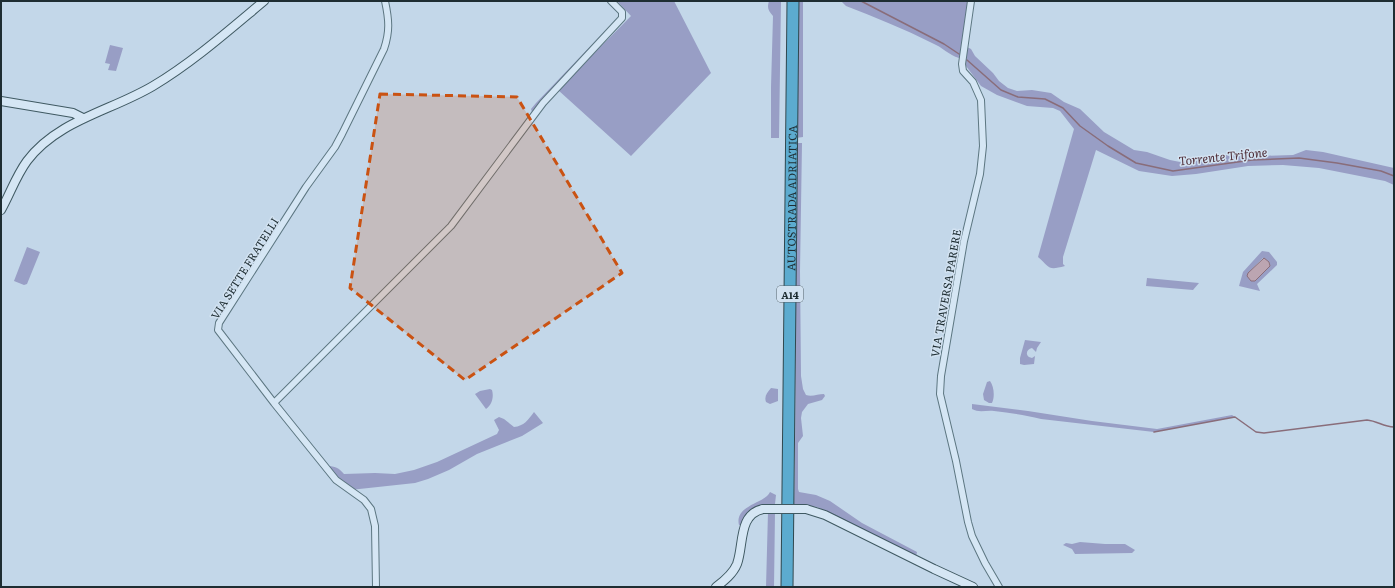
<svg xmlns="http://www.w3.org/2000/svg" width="1395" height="588" font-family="Literata,serif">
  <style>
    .green { fill: #989ec5; fill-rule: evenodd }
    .water { fill: #bca5b1; stroke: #896d7a }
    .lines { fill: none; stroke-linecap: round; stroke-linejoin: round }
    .stream { stroke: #896d7a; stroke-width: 1.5 }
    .street-casing { stroke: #5c7681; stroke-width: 8 }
    .secondary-casing { stroke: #3f5962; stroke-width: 10 }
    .highway-casing { stroke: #30484f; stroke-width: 13 }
    .street { stroke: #d5e6f4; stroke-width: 6 }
    .secondary { stroke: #d5e6f4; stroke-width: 8 }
    .highway { stroke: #5cabcf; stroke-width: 11 }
    .secondary-bridge-casing { stroke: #3f5962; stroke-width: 10; stroke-linecap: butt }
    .secondary-bridge { stroke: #d5e6f4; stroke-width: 8 }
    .marked { fill: #ca5212; fill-opacity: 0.2; stroke: #ca5212; stroke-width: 3; stroke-dasharray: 8 5; stroke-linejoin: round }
    .labels { text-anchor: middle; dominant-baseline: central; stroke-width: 3; stroke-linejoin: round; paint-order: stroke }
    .shield { fill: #d2e2f1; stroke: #54636b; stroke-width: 1 }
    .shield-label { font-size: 10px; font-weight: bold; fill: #1e2d32 }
    .street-label { font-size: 11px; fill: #1e2d32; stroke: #d2e2f1 }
    .water-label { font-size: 12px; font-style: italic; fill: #502f39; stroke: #d2e2f1 }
  </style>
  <rect width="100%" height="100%" fill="#c3d7e9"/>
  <path class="green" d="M 617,1 L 674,1 L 711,73 L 631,156 L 558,90 L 631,16 Z
    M 769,1 L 781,1 L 779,138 L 771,138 L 771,87 L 773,16 C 768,10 767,8 769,1 Z
    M 798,1 L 803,1 L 803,137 L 796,138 Z
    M 841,1 L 970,1 L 960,57 L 959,58 C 949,55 942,47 932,43 C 904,29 875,17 846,6 Z
    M 605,31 L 607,33 L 533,115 L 531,109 L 536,103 Z
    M 110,45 L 123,48 L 116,71 L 108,70 L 110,64 L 105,63 Z
    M 967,47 L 971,49 L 975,56 L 993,73 L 999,81 L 1008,88 L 1017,91 L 1032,90 L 1051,93 L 1064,102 L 1080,109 L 1104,132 L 1134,150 L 1147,152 L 1170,160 L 1180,162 L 1245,152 L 1259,156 L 1293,155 L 1306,150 L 1323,152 L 1394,168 L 1394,185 L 1385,181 L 1319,168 L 1283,165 L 1248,166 L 1196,174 L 1172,176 L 1139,171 L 1096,150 L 1063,257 L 1063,264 L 1065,266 C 1047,271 1050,267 1038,257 L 1074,129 L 1060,111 L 1053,108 L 1027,106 L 997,95 L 981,86 L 966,66 L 965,60 Z
    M 796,143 L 802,143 L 800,271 L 801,376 L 803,389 L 806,395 C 812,397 818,394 824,394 L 825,396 L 822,400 L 808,404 L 802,412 L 801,418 L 803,436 L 798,443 L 798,489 L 799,492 L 816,495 L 830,501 L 862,523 L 917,552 L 916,557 L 817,507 L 794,504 C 797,383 794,263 796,143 Z
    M 27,247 L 40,252 L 27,284 L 24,285 L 14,281 Z
    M 1262,251 L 1269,252 L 1277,262 L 1277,265 L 1257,284 L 1260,291 L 1239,286 L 1243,272 ZM 1263,258 L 1270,263 L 1270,266 L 1254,281 L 1248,273 Z
    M 1147,278 L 1199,283 L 1193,290 L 1146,286 Z
    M 1025,340 L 1041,342 L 1037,348 L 1036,352 L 1032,348 C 1027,349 1025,354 1029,357 L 1032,358 L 1035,356 L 1034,364 L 1024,365 L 1020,364 L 1020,358 Z
    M 990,381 C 994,386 995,397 992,403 L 989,403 L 984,400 L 983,394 L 987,382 Z
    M 771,388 L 778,389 L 778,401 L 770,404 L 766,402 C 764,396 767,393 771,388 Z
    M 490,389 L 492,390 C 494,397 492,405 486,409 L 475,394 L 480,391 Z
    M 972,404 L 1028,411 L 1092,421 L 1157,429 L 1232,415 L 1235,417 L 1154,432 L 1041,419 C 1025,415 1010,413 994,411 C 986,410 979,413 972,409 Z
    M 534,412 L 543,423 L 522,436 L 477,454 L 449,470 L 428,479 L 415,483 L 350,490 L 337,479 L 327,466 C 335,466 339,468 344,474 L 375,473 L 395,474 L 414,470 L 437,462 L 497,434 L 499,430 L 494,420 L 499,417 L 504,419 L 514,427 C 524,426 528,420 534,412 Z
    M 770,492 L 776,495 L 775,504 L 765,505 L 742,526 L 739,525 C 734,505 766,503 770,492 Z
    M 768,512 L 775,512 L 774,587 L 766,587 Z
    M 1080,542 L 1105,544 L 1125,544 L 1135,550 L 1132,553 L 1075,554 L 1072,549 L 1063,545 L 1066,543 L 1072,544 Z"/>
  <path class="water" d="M 1264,258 L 1269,262 L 1270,266 L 1255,281 L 1251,281 L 1247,276 L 1248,273 Z"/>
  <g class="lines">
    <path class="stream" d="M 861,1 L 944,44 L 959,54
      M 967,60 L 1001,90 L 1018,97 L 1045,99 L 1063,108 L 1080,126 L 1108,146 L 1136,163 L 1173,171 L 1252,160 L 1299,158 L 1337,163 L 1381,171 L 1394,176
      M 1154,432 L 1235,417 L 1256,432 L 1264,433 L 1367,420 C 1378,421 1383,427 1394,427"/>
    <g class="street-casing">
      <path id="street" d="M 971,1 L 962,64 L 963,71 L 973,82 L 981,100 L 983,146 L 980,174 L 964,241 L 948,335 L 941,376 L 940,394 L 956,461 L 968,522 L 972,536 L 985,563 L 999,587
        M 274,403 L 451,226 L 543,103 L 622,18 L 622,12 L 611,1
        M 376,587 L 375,526 L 371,509 L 364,500 L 336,480 L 274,403 L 218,330 L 219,323 L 306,187 L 335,147 L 342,134 L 384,49 C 390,31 389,20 385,1"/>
    </g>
    <g class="secondary-casing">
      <path id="secondary" d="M 1,101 L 73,113 L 83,118
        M 1,210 C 10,194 16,176 27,161 C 58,120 111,111 153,86 C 193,62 228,31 264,1
        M 806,509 L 825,515 L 934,569 L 973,587
        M 716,587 C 724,581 733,574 737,564 C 744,545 738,514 763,509"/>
    </g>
    <g class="highway-casing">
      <g id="highway">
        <path id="s1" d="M 787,587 L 793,1"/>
      </g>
    </g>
    <use href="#street" class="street"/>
    <use href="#secondary" class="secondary"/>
    <use href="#highway" class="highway"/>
    <g class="secondary-bridge-casing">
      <path id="secondary-bridge" d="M 763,509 L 806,509"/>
    </g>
    <use href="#secondary-bridge" class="secondary-bridge"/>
  </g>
  <path class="marked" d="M 380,94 L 517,97 L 622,273 L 465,380 L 350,288 Z"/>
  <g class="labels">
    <rect class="shield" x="777" y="286" width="26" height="16" rx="3"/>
    <g class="shield-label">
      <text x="790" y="294">A14</text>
    </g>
    <g class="street-label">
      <text stroke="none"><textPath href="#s1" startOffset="389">AUTOSTRADA ADRIATICA</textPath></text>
      <text transform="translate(244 268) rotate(-58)">VIA SETTE FRATELLI</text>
      <text transform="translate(945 293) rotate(-80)">VIA TRAVERSA PARERE</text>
    </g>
    <g class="water-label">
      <text transform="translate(1223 156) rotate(-6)">Torrente Trifone</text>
    </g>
  </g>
  <rect width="1395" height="588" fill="none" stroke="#1e2d32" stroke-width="4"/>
</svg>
